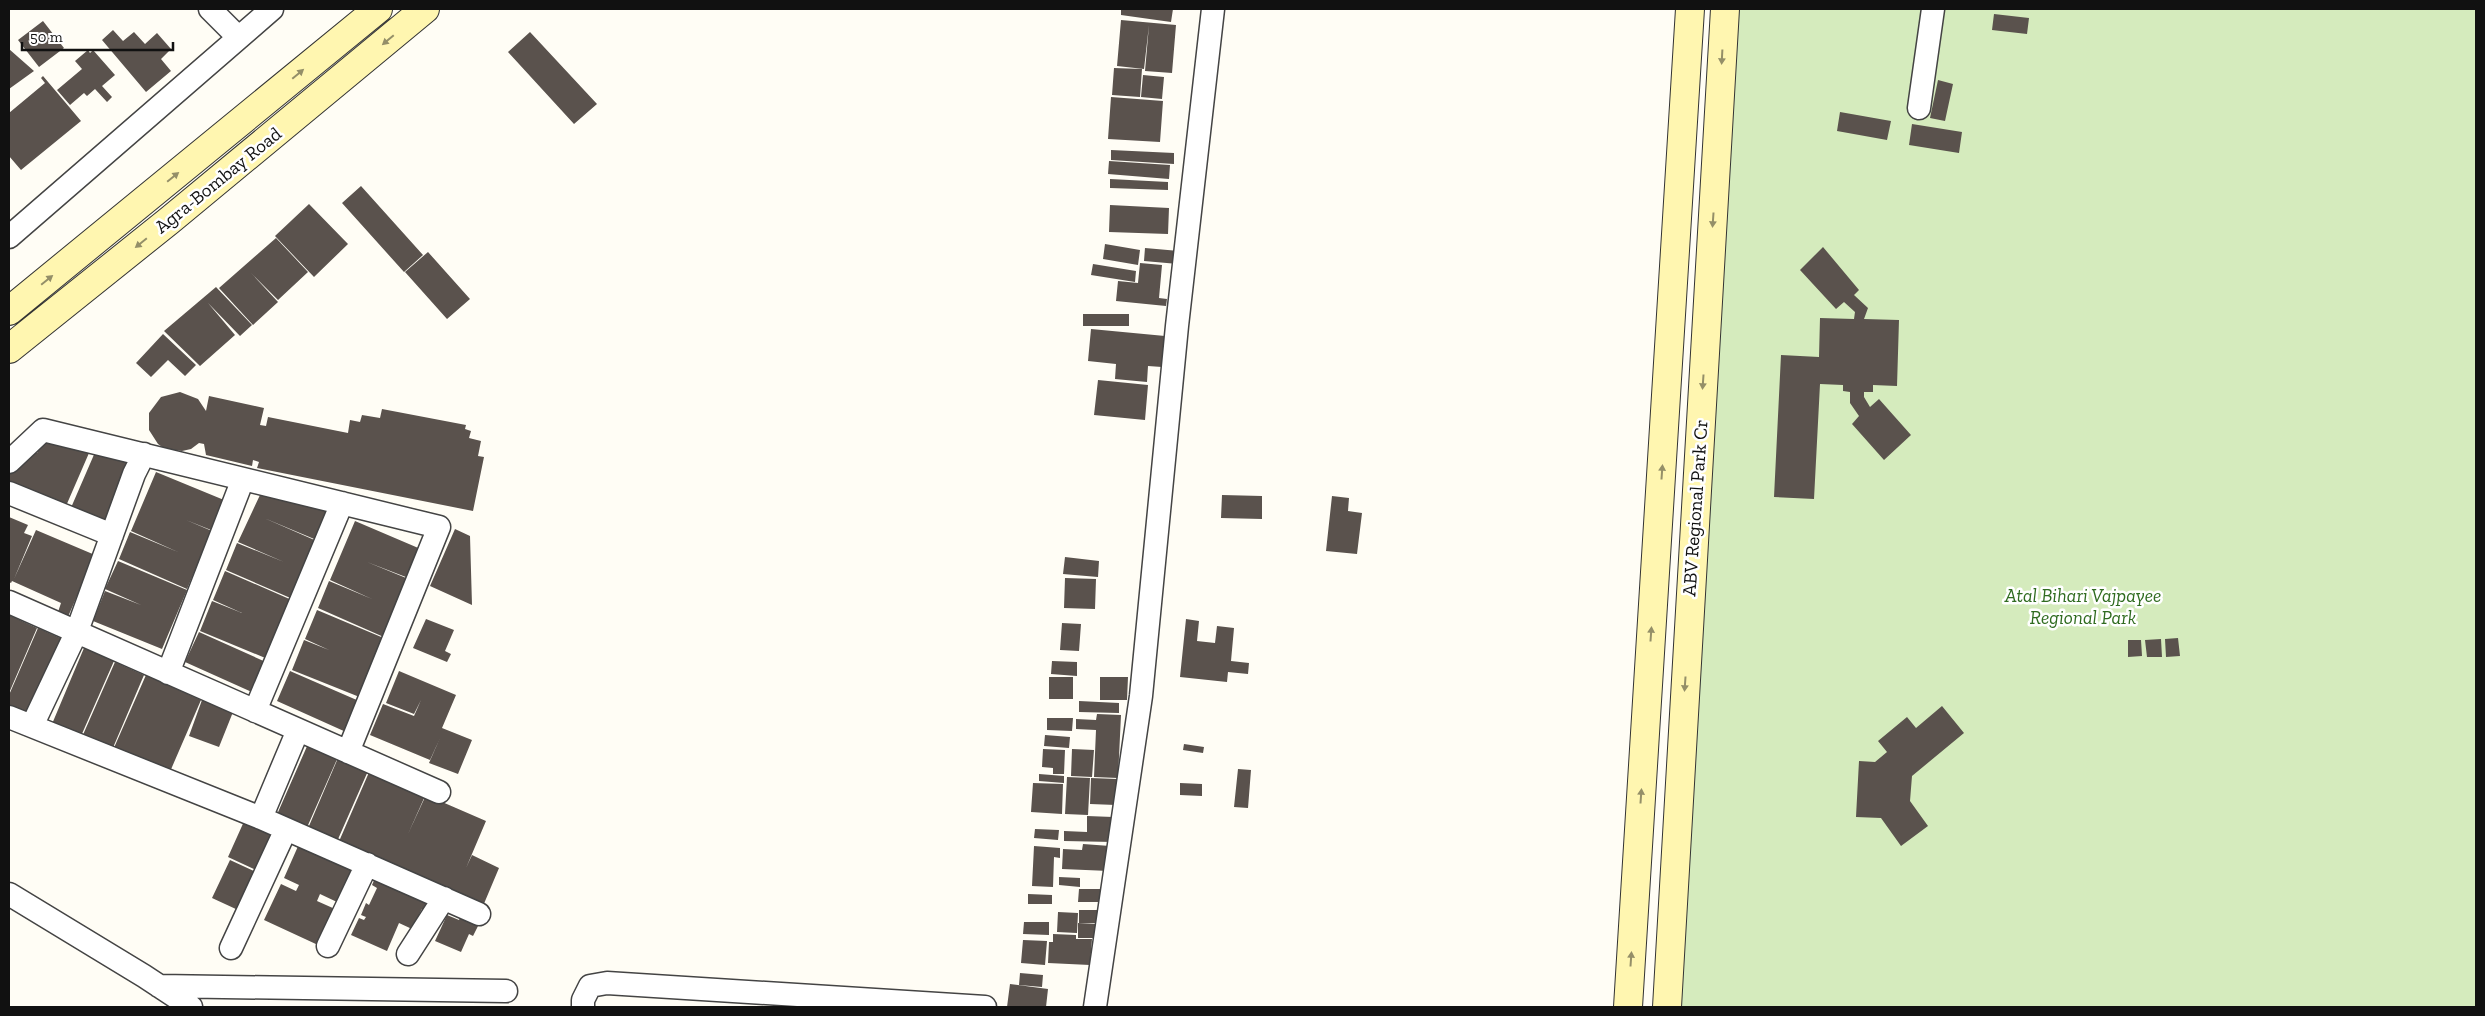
<svg xmlns="http://www.w3.org/2000/svg" width="2485" height="1016" font-family="'Zilla Slab',serif">
  <style>
    .green { fill: #d5ebbd }
    .building { fill: #5a524d }
    .lines { fill: none; stroke-linecap: round; stroke-linejoin: round }
    .street-casing { stroke: #444; stroke-width: 25 }
    .secondary-casing { stroke: #333; stroke-width: 30 }
    .street { stroke: #fff; stroke-width: 22 }
    .secondary { stroke: #fff6b0; stroke-width: 28 }
    .oneway { fill: #948f68 }
    .labels { text-anchor: middle; dominant-baseline: central; stroke-width: 5; stroke-linejoin: round; paint-order: stroke }
    .street-label { font-size: 19px; fill: #111; stroke: #fff }
    .park-label { font-size: 19px; font-style: italic; fill: #2f6b1f; stroke: #fff }
  </style>
  <rect width="100%" height="100%" fill="#fffdf5"/>
  <path class="green" d="M 1724,9 L 2476,9 L 2476,1007 L 1667,1007 Z"/>
  <path class="building" d="M 1121,9 L 1173,9 L 1171,22 L 1121,15 Z
    M 1994,14 L 2029,18 L 2027,34 L 1992,30 Z
    M 1121,20 L 1176,25 L 1172,73 L 1145,71 L 1149,25 L 1144,69 L 1117,66 Z
    M 43,21 L 64,48 L 39,67 L 18,40 Z
    M 113,30 L 123,41 L 134,32 L 145,44 L 157,33 L 171,49 L 161,59 L 171,71 L 146,92 L 102,40 Z
    M 530,32 L 597,104 L 574,124 L 508,52 Z
    M 9,49 L 34,71 L 9,89 Z
    M 88,50 L 90,53 L 93,50 L 115,75 L 102,86 L 112,97 L 107,102 L 95,89 L 87,96 L 84,93 L 70,105 L 57,90 L 82,69 L 75,61 Z
    M 1114,68 L 1142,69 L 1140,97 L 1112,95 Z
    M 1143,75 L 1164,77 L 1162,99 L 1141,97 Z
    M 43,76 L 81,121 L 21,170 L 9,156 L 9,113 L 45,83 L 41,78 Z
    M 1938,80 L 1953,84 L 1945,121 L 1930,118 Z
    M 1111,97 L 1163,101 L 1160,142 L 1108,139 Z
    M 1840,112 L 1891,121 L 1887,140 L 1837,131 Z
    M 1912,124 L 1962,132 L 1959,153 L 1909,145 Z
    M 1111,150 L 1174,153 L 1174,164 L 1111,160 Z
    M 1109,161 L 1170,165 L 1169,179 L 1108,174 Z
    M 1110,179 L 1168,182 L 1168,190 L 1110,188 Z
    M 361,186 L 423,255 L 404,272 L 342,203 Z
    M 309,204 L 348,244 L 314,277 L 275,236 Z
    M 1110,205 L 1169,208 L 1168,234 L 1109,232 Z
    M 276,238 L 308,272 L 278,300 L 251,273 L 278,302 L 253,325 L 219,288 Z
    M 1105,244 L 1140,250 L 1138,265 L 1103,259 Z
    M 1823,247 L 1859,290 L 1854,295 L 1868,308 L 1864,319 L 1899,320 L 1897,386 L 1873,385 L 1873,392 L 1864,392 L 1864,397 L 1870,407 L 1879,399 L 1911,435 L 1884,460 L 1852,424 L 1859,416 L 1850,403 L 1850,392 L 1843,391 L 1843,385 L 1820,384 L 1814,499 L 1774,497 L 1781,355 L 1819,357 L 1820,318 L 1854,319 L 1855,312 L 1844,302 L 1836,309 L 1800,270 Z
    M 1145,248 L 1179,251 L 1178,264 L 1144,261 Z
    M 428,252 L 470,299 L 447,319 L 405,272 Z
    M 1140,263 L 1162,265 L 1159,298 L 1167,299 L 1166,306 L 1116,301 L 1118,281 L 1138,283 Z
    M 1093,264 L 1136,271 L 1135,282 L 1091,275 Z
    M 216,287 L 252,325 L 240,336 L 208,303 L 235,335 L 200,366 L 164,331 Z
    M 1083,314 L 1129,314 L 1129,326 L 1083,326 Z
    M 1091,329 L 1165,336 L 1162,367 L 1148,366 L 1147,382 L 1115,379 L 1116,364 L 1088,361 Z
    M 163,334 L 196,365 L 185,376 L 168,360 L 151,377 L 136,363 Z
    M 1098,380 L 1148,385 L 1145,420 L 1094,415 Z
    M 180,392 L 198,399 L 206,411 L 209,396 L 264,408 L 260,425 L 266,426 L 268,417 L 348,433 L 350,420 L 360,422 L 362,415 L 380,418 L 382,409 L 466,425 L 465,429 L 471,431 L 469,438 L 481,441 L 478,456 L 484,457 L 473,511 L 257,468 L 259,462 L 253,460 L 252,466 L 206,455 L 204,444 L 199,443 L 191,449 L 182,451 L 165,449 L 158,444 L 149,430 L 149,413 L 161,397 Z
    M 45,434 L 89,453 L 66,506 L 9,482 L 9,475 L 19,455 L 27,449 L 37,453 Z
    M 96,450 L 129,463 L 103,524 L 70,510 Z
    M 156,472 L 224,500 L 211,530 L 186,520 L 212,531 L 187,589 L 119,559 L 130,532 L 178,552 L 131,531 Z
    M 260,495 L 331,511 L 319,541 L 264,518 L 319,542 L 295,600 L 226,570 L 237,543 L 284,562 L 238,542 Z
    M 1222,495 L 1262,496 L 1262,519 L 1221,518 Z
    M 1332,496 L 1349,498 L 1348,511 L 1362,513 L 1357,554 L 1326,551 Z
    M 9,517 L 28,525 L 24,533 L 32,536 L 14,579 L 36,530 L 95,555 L 67,619 L 57,615 L 61,603 L 12,581 L 11,583 L 9,582 Z
    M 355,521 L 423,550 L 411,579 L 367,562 L 411,580 L 386,638 L 318,608 L 329,581 L 372,599 L 330,580 Z
    M 455,529 L 470,536 L 472,605 L 430,586 Z
    M 1065,557 L 1099,561 L 1098,577 L 1063,574 Z
    M 118,561 L 187,590 L 162,649 L 93,621 L 105,591 L 141,605 L 105,589 Z
    M 225,571 L 294,601 L 270,660 L 200,631 L 212,601 L 242,613 L 213,600 Z
    M 1065,578 L 1096,579 L 1095,609 L 1064,608 Z
    M 317,610 L 386,639 L 362,698 L 292,670 L 304,640 L 329,650 L 305,639 Z
    M 9,615 L 37,628 L 9,693 Z
    M 426,619 L 454,630 L 445,651 L 451,654 L 447,662 L 413,648 Z
    M 1186,619 L 1199,621 L 1197,641 L 1215,643 L 1217,626 L 1234,628 L 1231,661 L 1249,663 L 1248,674 L 1228,672 L 1227,682 L 1180,677 Z
    M 1062,623 L 1081,624 L 1079,651 L 1060,650 Z
    M 38,628 L 67,641 L 35,716 L 9,705 L 9,695 Z
    M 199,632 L 268,663 L 254,693 L 185,662 Z
    M 2178,638 L 2180,656 L 2166,657 L 2165,639 Z
    M 2161,639 L 2162,657 L 2147,657 L 2145,640 Z
    M 2128,640 L 2141,640 L 2142,656 L 2128,657 Z
    M 84,648 L 114,661 L 81,736 L 52,724 Z
    M 1052,661 L 1077,662 L 1077,676 L 1051,674 Z
    M 115,662 L 144,675 L 112,750 L 82,737 Z
    M 290,671 L 359,701 L 346,732 L 277,701 Z
    M 399,671 L 456,695 L 442,728 L 472,740 L 458,774 L 429,763 L 440,738 L 430,760 L 370,735 L 383,704 L 414,716 L 421,700 L 414,714 L 386,703 Z
    M 146,675 L 201,700 L 169,774 L 113,750 Z
    M 1049,677 L 1073,677 L 1073,699 L 1049,699 Z
    M 1100,677 L 1128,677 L 1127,700 L 1100,700 Z
    M 202,700 L 233,712 L 219,747 L 189,736 Z
    M 1079,701 L 1119,703 L 1119,713 L 1079,712 Z
    M 1942,706 L 1964,733 L 1912,776 L 1910,801 L 1928,826 L 1901,846 L 1881,818 L 1856,817 L 1859,761 L 1875,762 L 1887,752 L 1878,741 L 1907,717 L 1916,728 Z
    M 1097,714 L 1121,715 L 1118,778 L 1094,777 L 1096,730 L 1076,729 L 1076,719 L 1096,720 Z
    M 1047,718 L 1073,718 L 1072,731 L 1047,730 Z
    M 1045,735 L 1070,737 L 1069,748 L 1044,746 Z
    M 308,744 L 338,757 L 305,832 L 275,819 Z
    M 1184,744 L 1204,747 L 1203,753 L 1183,750 Z
    M 1043,749 L 1065,750 L 1064,774 L 1053,774 L 1053,768 L 1042,767 Z
    M 1072,749 L 1094,750 L 1092,777 L 1071,776 Z
    M 338,758 L 368,771 L 335,846 L 306,833 Z
    M 1238,769 L 1251,770 L 1248,808 L 1234,807 Z
    M 370,770 L 425,796 L 408,834 L 426,795 L 486,821 L 466,868 L 472,855 L 499,868 L 483,906 L 337,846 Z
    M 1039,774 L 1064,776 L 1064,783 L 1039,781 Z
    M 1067,777 L 1090,778 L 1088,815 L 1065,814 Z
    M 1091,778 L 1117,779 L 1116,805 L 1090,804 Z
    M 1033,783 L 1063,784 L 1062,814 L 1031,812 Z
    M 1180,783 L 1202,784 L 1202,796 L 1180,795 Z
    M 1087,816 L 1113,817 L 1113,842 L 1064,841 L 1064,831 L 1087,832 Z
    M 246,817 L 277,831 L 258,871 L 228,857 Z
    M 1035,829 L 1059,830 L 1058,840 L 1034,838 Z
    M 299,844 L 353,869 L 337,902 L 320,894 L 317,901 L 335,909 L 318,945 L 264,920 L 281,884 L 296,891 L 299,885 L 284,878 Z
    M 1083,844 L 1110,846 L 1109,871 L 1062,869 L 1063,849 L 1082,850 Z
    M 1034,846 L 1060,848 L 1060,858 L 1054,857 L 1053,887 L 1032,886 Z
    M 230,860 L 256,872 L 238,910 L 212,898 Z
    M 376,876 L 430,901 L 426,911 L 422,909 L 412,929 L 399,923 L 387,951 L 351,935 L 359,918 L 364,920 L 366,917 L 361,915 L 366,903 L 369,905 L 377,888 L 372,885 Z
    M 1059,877 L 1080,878 L 1080,887 L 1059,885 Z
    M 1079,889 L 1101,889 L 1101,902 L 1078,902 Z
    M 1028,894 L 1052,895 L 1052,904 L 1028,904 Z
    M 1079,910 L 1102,910 L 1102,923 L 1079,923 Z
    M 1058,912 L 1078,913 L 1077,933 L 1057,932 Z
    M 462,913 L 478,926 L 473,936 L 469,934 L 461,952 L 435,941 L 447,915 L 459,920 Z
    M 1024,922 L 1049,922 L 1049,935 L 1023,934 Z
    M 1078,923 L 1099,924 L 1098,938 L 1078,938 Z
    M 1053,934 L 1076,935 L 1076,939 L 1092,939 L 1090,965 L 1048,963 L 1049,942 L 1053,942 Z
    M 1023,940 L 1047,941 L 1045,965 L 1021,963 Z
    M 1020,973 L 1043,975 L 1042,987 L 1019,985 Z
    M 1010,984 L 1048,989 L 1046,1007 L 1007,1007 Z"/>
  <g class="lines">
    <g class="street-casing">
      <path id="street" d="M 210,9 L 238,37
        M 1919,108 L 1933,9
        M 9,237 L 272,9
        M 9,462 L 43,430 L 439,527 L 348,752
        M 9,493 L 112,535
        M 9,602 L 439,792
        M 168,673 L 243,479
        M 255,711 L 342,503
        M 9,717 L 261,818 L 298,730
        M 32,726 L 77,631 L 134,474 L 144,454
        M 261,818 L 479,914
        M 9,894 L 144,976 L 191,1007
        M 328,946 L 367,864
        M 231,948 L 286,829
        M 408,954 L 444,898
        M 159,986 L 506,991
        M 583,1007 L 583,1000 L 590,986 L 607,983 L 985,1007
        M 1095,1007 L 1141,696 L 1177,326 L 1213,9"/>
    </g>
    <g class="secondary-casing">
      <path id="secondary" d="M 9,311 L 378,9
        M 9,349 L 170,220 L 425,9
        M 1628,1007 L 1690,9
        M 1667,1007 L 1725,9"/>
    </g>
    <use href="#street" class="street"/>
    <use href="#secondary" class="secondary"/>
  </g>
  <defs><path id="oneway-solid" d="M-6-.8H1V-3.2L6.5 0L1 3.2V.8H-6Z" transform="scale(1.25)"/></defs>
  <g class="oneway">
    <use href="#oneway-solid" transform="translate(388 40) rotate(140)"/>
    <use href="#oneway-solid" transform="translate(1722 57) rotate(93)"/>
    <use href="#oneway-solid" transform="translate(298 74) rotate(-40)"/>
    <use href="#oneway-solid" transform="translate(173 177) rotate(-39)"/>
    <use href="#oneway-solid" transform="translate(1713 220) rotate(94)"/>
    <use href="#oneway-solid" transform="translate(141 243) rotate(141)"/>
    <use href="#oneway-solid" transform="translate(47 280) rotate(-39)"/>
    <use href="#oneway-solid" transform="translate(1703 382) rotate(94)"/>
    <use href="#oneway-solid" transform="translate(1662 472) rotate(-86)"/>
    <use href="#oneway-solid" transform="translate(1651 634) rotate(-86)"/>
    <use href="#oneway-solid" transform="translate(1685 684) rotate(94)"/>
    <use href="#oneway-solid" transform="translate(1641 796) rotate(-86)"/>
    <use href="#oneway-solid" transform="translate(1631 959) rotate(-86)"/>
  </g>
  <g class="labels">
    <g class="street-label">
      <text transform="translate(218 180) rotate(-39)">Agra-Bombay Road</text>
      <text transform="translate(1695 508) rotate(-86)">ABV Regional Park Cr</text>
    </g>
    <g class="park-label">
      <text x="2083" y="595">Atal Bihari Vajpayee<tspan x="2083" dy="22">Regional Park</tspan></text>
    </g>
  </g>
  <rect width="2485" height="1016" fill="none" stroke="#111111" stroke-width="20"/>
  <path d="M22 42v8h151v-8" fill="none" stroke="#111111" stroke-width="2.5"/>
  <text x="30" y="42" font-size="15" fill="#111111" stroke="#ffffff" stroke-width="4" paint-order="stroke">50 m</text>
</svg>
